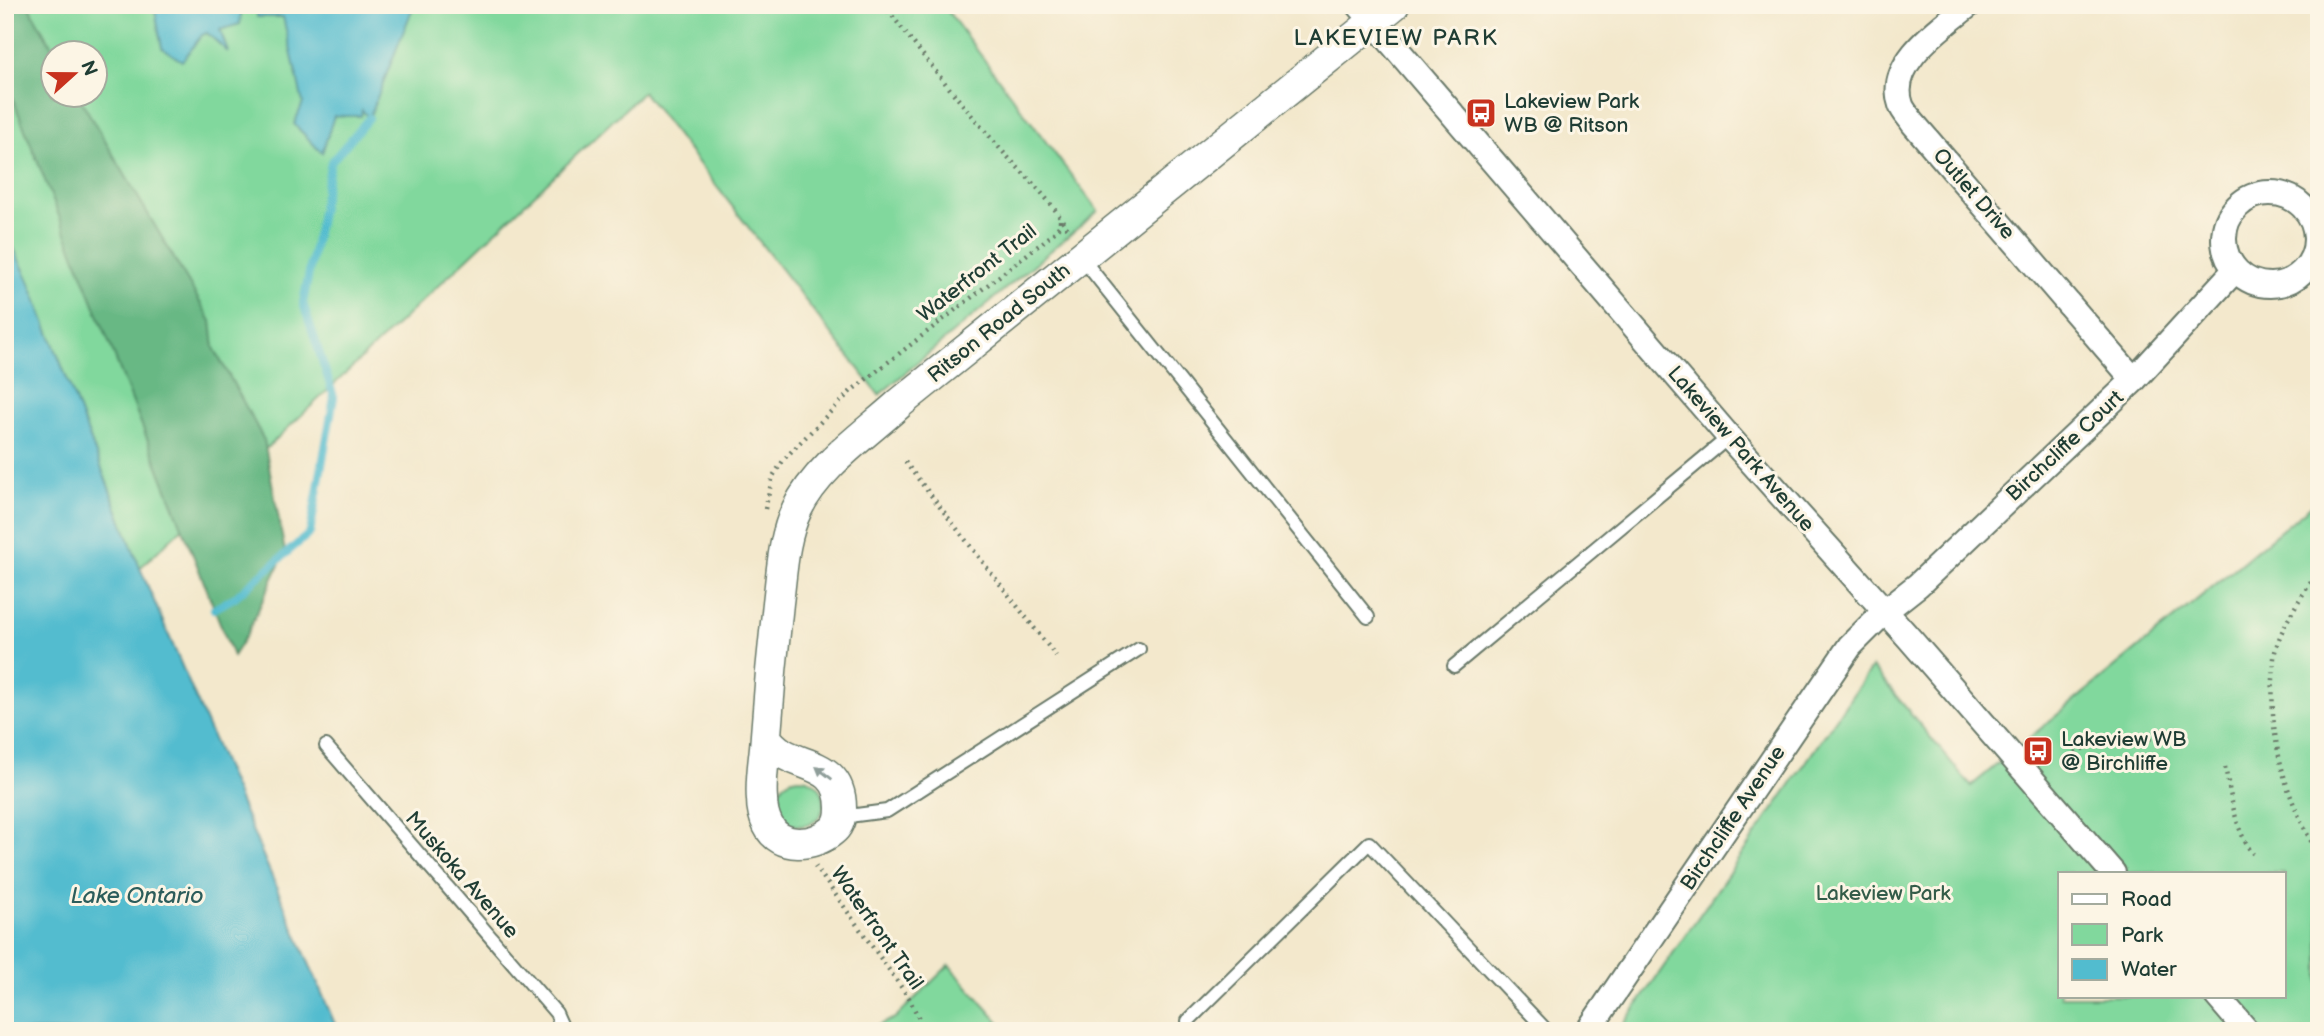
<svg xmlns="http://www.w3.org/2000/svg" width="2324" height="1036" font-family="'Balsamiq Sans',sans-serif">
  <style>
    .green { fill: #81d89d; stroke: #508a68; stroke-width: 2; fill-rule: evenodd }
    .forest { fill: #68b884; stroke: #447a5c; stroke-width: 2 }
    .water { fill: #52bccf; stroke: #387c82; stroke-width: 2 }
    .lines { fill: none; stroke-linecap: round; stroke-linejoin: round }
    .stream { stroke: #52bccf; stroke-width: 8 }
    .service-casing { stroke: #697969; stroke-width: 16 }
    .minor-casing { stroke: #697969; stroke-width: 28 }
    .tertiary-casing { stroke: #697969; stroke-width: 33 }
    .path { stroke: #697969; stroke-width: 4.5; stroke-dasharray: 2 5; stroke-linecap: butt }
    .service { stroke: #fff; stroke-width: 12 }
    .minor { stroke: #fff; stroke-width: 24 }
    .tertiary { stroke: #fff; stroke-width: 30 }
    .oneway { fill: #8f9e9a }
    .labels { text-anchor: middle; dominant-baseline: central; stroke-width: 6; stroke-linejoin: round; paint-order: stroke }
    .poi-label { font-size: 21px; fill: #1f3d34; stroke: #fcf5e5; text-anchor: start }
    .street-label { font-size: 21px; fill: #1f3d34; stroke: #fcf5e5 }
    .park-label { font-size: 21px; fill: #335c49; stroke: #fcf5e5 }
    .neighbourhood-label { font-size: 23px; letter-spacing: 2px; fill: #1f3d34; stroke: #fcf5e5 }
    .water-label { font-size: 23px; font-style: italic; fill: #2c5d5b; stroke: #fcf5e5 }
  </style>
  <rect width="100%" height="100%" fill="#fcf5e5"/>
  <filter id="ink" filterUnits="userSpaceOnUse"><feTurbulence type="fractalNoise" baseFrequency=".0143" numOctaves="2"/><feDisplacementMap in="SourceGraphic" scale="14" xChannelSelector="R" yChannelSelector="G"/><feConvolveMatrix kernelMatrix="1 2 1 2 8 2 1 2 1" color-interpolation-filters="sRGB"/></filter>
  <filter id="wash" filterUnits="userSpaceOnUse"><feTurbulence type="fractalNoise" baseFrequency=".00686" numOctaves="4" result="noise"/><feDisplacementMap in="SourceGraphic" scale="28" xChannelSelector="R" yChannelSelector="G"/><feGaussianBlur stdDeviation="1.57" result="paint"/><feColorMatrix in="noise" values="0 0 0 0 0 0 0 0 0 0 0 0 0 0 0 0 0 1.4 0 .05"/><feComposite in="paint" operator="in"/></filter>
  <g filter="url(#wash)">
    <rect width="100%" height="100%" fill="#f3e8cc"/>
    <path class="green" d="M 5,5 L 943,5 L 1098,211 L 879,395 L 643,92 L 140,568 L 29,281 L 5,230 ZM 52,52 L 94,52 L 94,94 L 52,94 Z
      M 2319,499 L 2319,1031 L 1619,1031 L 1872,667 L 1971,786 ZM 2060,873 L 2284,873 L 2284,996 L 2060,996 Z
      M776 802a24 24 0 1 1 48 0a24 24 0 1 1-48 0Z
      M 949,965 L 1007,1031 L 866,1031 L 895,1018 Z"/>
    <path class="forest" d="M 5,5 L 28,5 L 55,52 L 52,52 L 52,94 L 78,95 L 211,321 L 214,348 L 264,440 L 285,552 L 247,634 L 233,656 L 5,79 Z"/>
    <path class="water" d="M 154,5 L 242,5 L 240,24 L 220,30 L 228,52 L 207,33 L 202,35 L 182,61 L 162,48 Z
      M 257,5 L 414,5 L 369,118 L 362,110 L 361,116 L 334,116 L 322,153 L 294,124 L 303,103 L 283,17 L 257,17 Z
      M 5,230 L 29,281 L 140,568 L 338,1031 L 5,1031 Z"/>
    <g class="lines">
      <path class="stream" d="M 214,609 L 235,597 L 310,533 L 334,397 L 303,303 L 331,162 L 369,118"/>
    </g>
  </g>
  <g filter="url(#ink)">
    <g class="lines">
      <g class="service-casing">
        <path id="service" d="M 1081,257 L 1368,617
          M 1454,666 L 1729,437
          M 326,746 L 556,1013 L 564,1031
          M 841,817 L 887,811 L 1139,649
          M 1188,1021 L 1369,843 L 1547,1031"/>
      </g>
      <g class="minor-casing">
        <path id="minor" d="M 1359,5 L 1729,437 L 1909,638 L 2113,873
          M 1969,5 C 1942,27 1886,63 1901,105 C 1903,111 1909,117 1913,123 L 2134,380
          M2224 239a46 46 0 1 1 92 0a46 46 0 1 1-92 0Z
          M 2217,996 L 2247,1031
          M 1588,1031 L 1850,646 L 1885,611 L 1918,585 L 2134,380 L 2235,270"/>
      </g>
      <g class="tertiary-casing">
        <path id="tertiary" d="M 766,737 C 786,772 841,754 841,808 C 841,816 840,825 832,831 C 814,846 780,850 768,825 C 764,817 762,808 762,799 C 760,778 765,756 766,735 C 769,691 773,647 778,603 C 782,571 783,538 797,509 C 817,467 866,434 900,403 L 1394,5"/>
      </g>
      <path class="path" d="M 884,5 C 920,52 957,99 996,144 C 1022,174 1050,196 1069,232
        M 905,462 L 1056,656
        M 765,509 L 773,476 L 785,458 L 851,391 L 1052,235 L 1060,225 L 1060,216
        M 2319,571 C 2303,593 2281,626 2275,652 C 2273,660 2274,670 2273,679 C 2269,741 2287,802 2319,855
        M 2064,761 C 2104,729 2138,739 2186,741
        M 2225,767 C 2231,796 2235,830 2253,854
        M 815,866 L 909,998 L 921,1023 L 920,1031"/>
      <use href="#service" class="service"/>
      <use href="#minor" class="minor"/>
      <use href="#tertiary" class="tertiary"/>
    </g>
    <defs><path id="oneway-solid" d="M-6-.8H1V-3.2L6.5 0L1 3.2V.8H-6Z" transform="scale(1.75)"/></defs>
    <use class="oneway" href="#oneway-solid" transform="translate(824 773) rotate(-142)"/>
  </g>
  <defs>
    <g id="bus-square" transform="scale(1.575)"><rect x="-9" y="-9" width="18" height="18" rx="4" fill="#c8321e" stroke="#fcf5e5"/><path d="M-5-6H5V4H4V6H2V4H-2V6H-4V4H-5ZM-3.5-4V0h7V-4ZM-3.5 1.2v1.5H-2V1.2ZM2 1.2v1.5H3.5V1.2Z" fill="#fff"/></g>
  </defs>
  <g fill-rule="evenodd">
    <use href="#bus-square" x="1481" y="113"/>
    <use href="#bus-square" x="2038" y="751"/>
  </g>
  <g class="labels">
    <g class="poi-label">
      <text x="1504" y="101">Lakeview Park<tspan x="1504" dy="24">WB @ Ritson</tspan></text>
      <text x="2061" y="739">Lakeview WB<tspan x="2061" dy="24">@ Birchliffe</tspan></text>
    </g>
    <g class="street-label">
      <text transform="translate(1974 194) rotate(49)">Outlet Drive</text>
      <text transform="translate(977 273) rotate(-38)">Waterfront Trail</text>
      <text transform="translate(999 323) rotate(-39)">Ritson Road South</text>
      <text transform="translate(2065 446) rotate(-43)">Birchcliffe Court</text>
      <text transform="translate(1741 449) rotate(49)">Lakeview Park Avenue</text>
      <text transform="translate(1733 818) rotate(-56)">Birchcliffe Avenue</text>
      <text transform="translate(462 875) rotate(49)">Muskoka Avenue</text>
      <text transform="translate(877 928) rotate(55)">Waterfront Trail</text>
    </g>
    <g class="park-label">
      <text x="1883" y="893">Lakeview Park</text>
    </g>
    <g class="neighbourhood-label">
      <text x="1396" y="38">LAKEVIEW PARK</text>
    </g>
    <g class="water-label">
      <text x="137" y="896">Lake Ontario</text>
    </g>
  </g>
  <rect width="2324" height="1036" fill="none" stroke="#fcf5e5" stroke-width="28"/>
  <rect x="2058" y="872" width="228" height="126" fill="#fcf5e5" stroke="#a4ab9e" stroke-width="2"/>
  <rect x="2072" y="894" width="35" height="10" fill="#ffffff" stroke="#a4ab9e" stroke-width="2"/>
  <text x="2121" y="906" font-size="21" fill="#1f3d34">Road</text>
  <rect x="2072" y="924" width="35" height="21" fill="#81d89d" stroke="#a4ab9e" stroke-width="2"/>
  <text x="2121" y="942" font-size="21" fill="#1f3d34">Park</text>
  <rect x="2072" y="959" width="35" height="21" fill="#52bccf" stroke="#a4ab9e" stroke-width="2"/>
  <text x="2121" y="976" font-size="21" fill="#1f3d34">Water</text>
  <g transform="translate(74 74) rotate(69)"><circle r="33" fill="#fcf5e5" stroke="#a4ab9e" stroke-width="2"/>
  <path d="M0-5L12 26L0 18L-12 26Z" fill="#c8321e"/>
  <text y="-10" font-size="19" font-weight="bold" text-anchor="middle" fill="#1f3d34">N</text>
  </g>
</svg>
